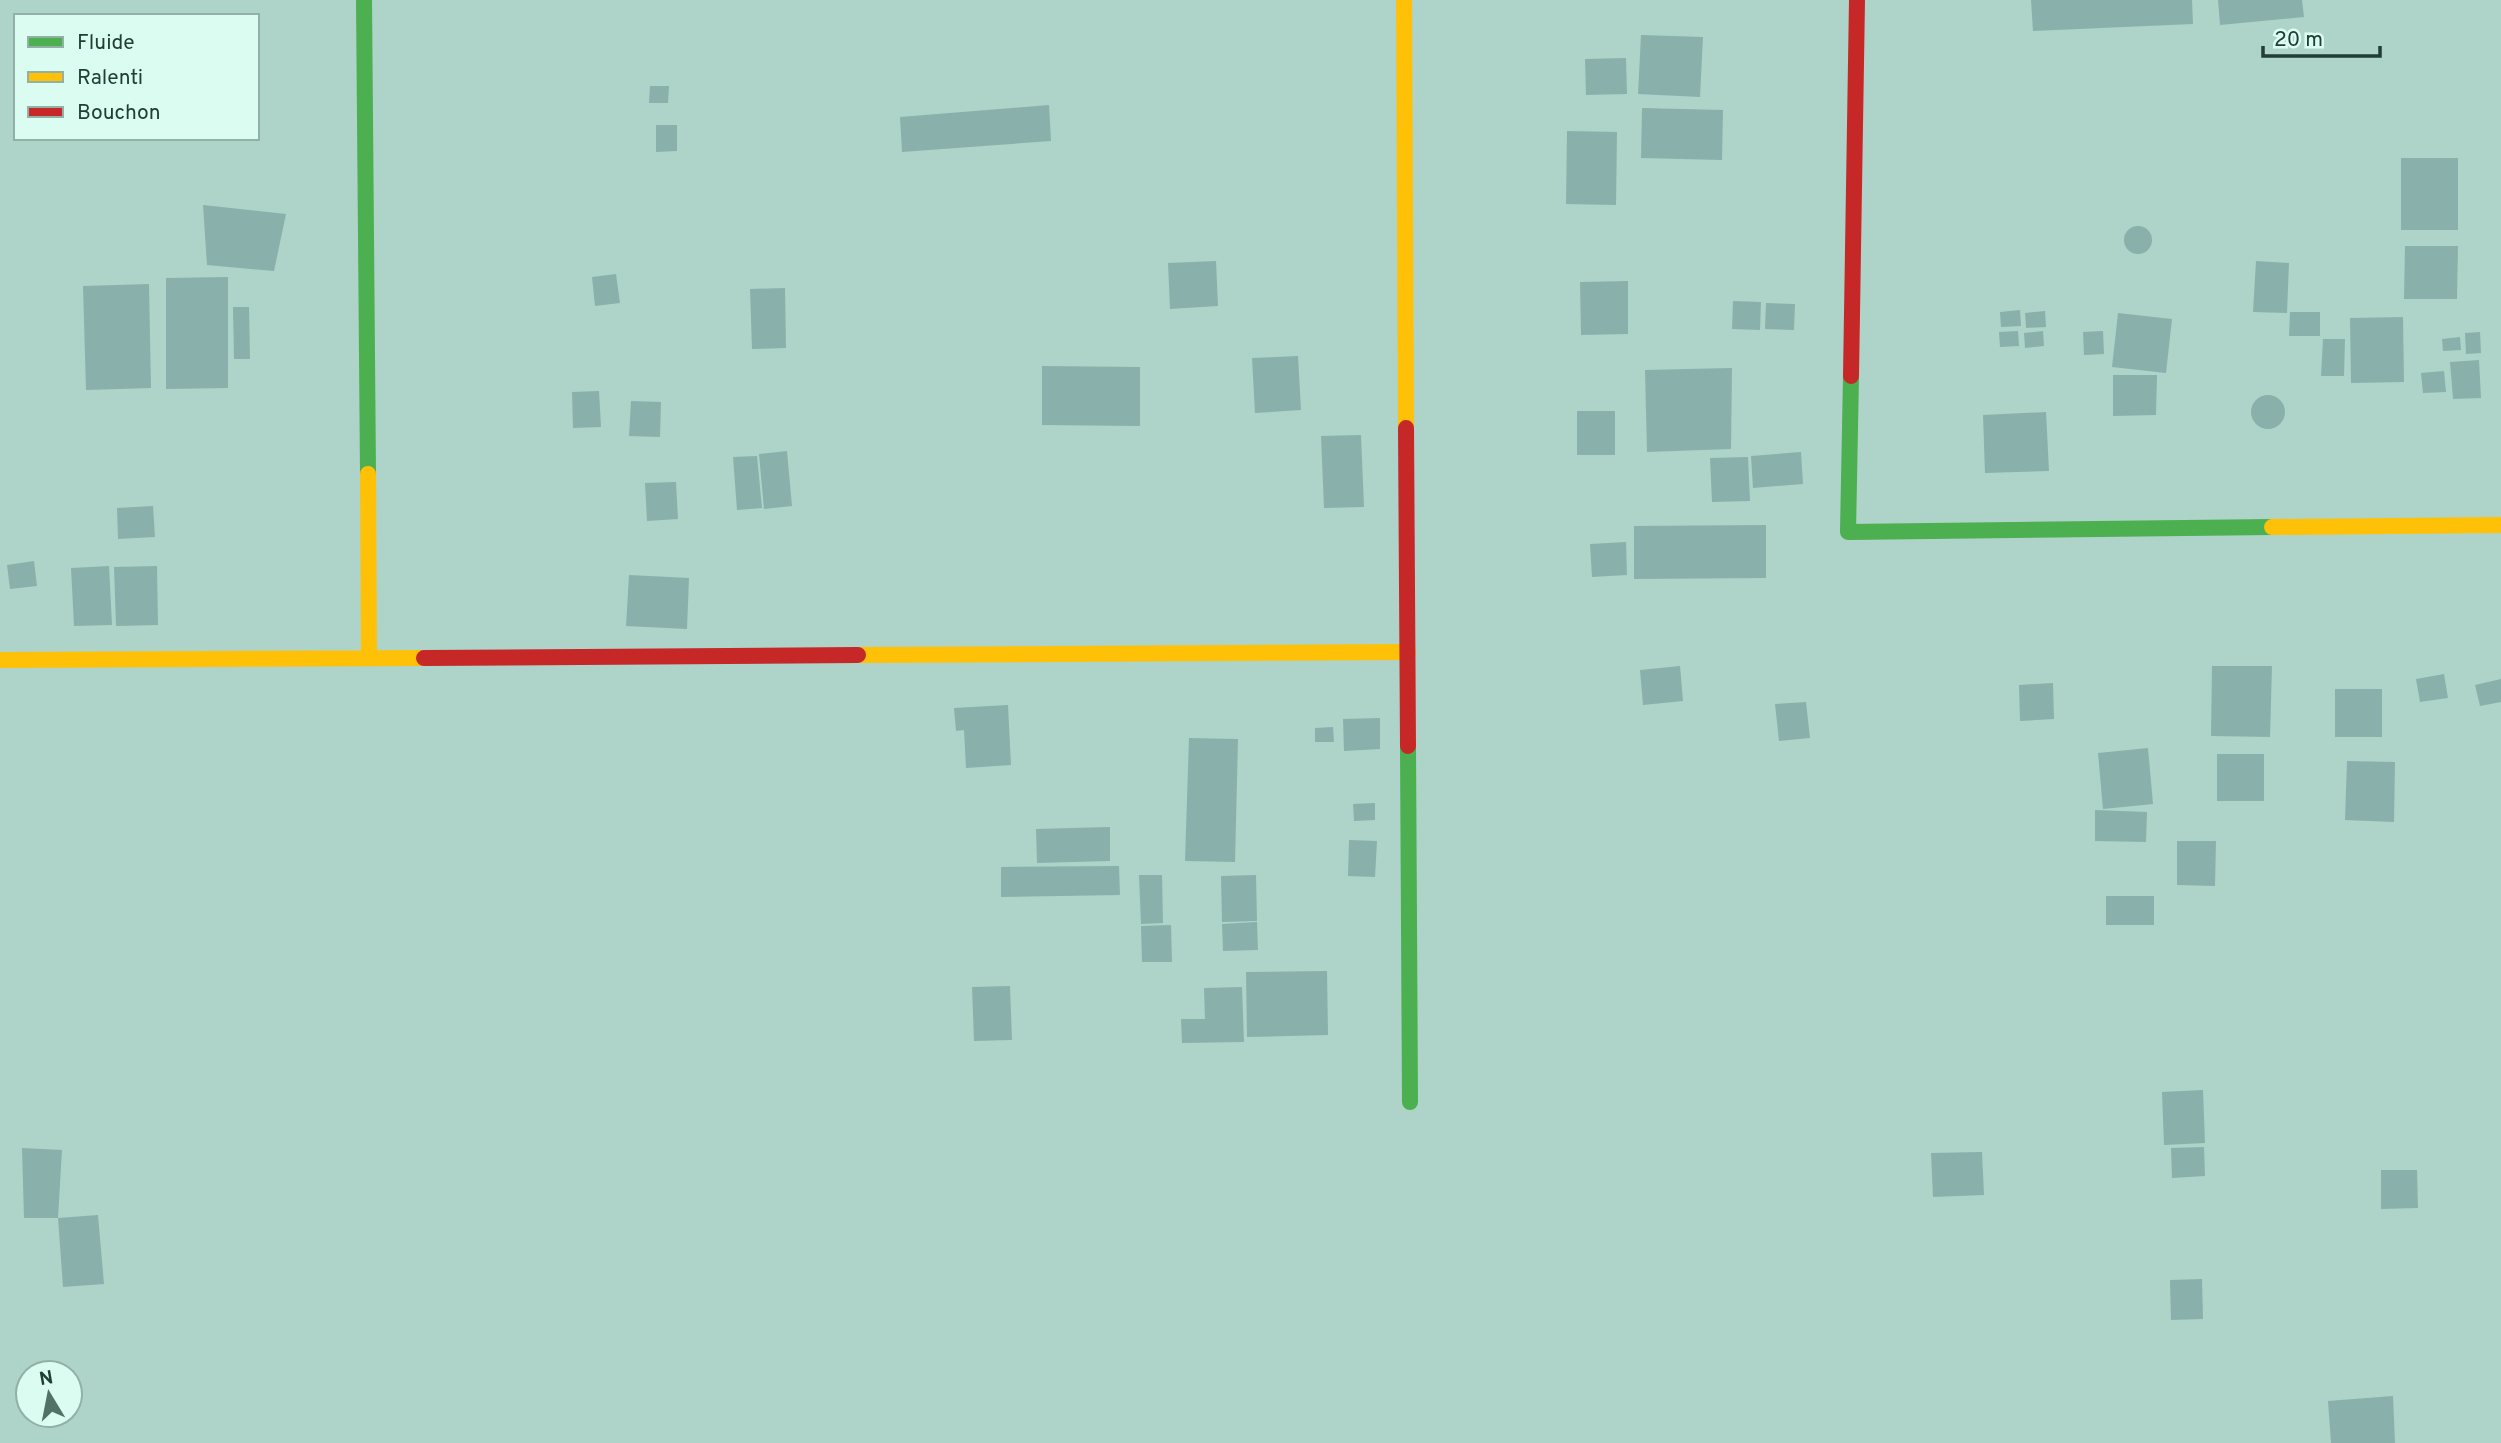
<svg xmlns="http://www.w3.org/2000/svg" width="2501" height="1443" font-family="Overpass,sans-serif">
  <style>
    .building { fill: #8ab0ab }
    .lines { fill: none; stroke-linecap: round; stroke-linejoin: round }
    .fast { stroke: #4caf50; stroke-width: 16 }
    .slow { stroke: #ffc107; stroke-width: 16 }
    .jam { stroke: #c62828; stroke-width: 16 }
  </style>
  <rect width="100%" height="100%" fill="#aed3c8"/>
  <path class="building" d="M 2031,0 L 2192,0 L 2193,24 L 2033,31 Z
    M 2218,0 L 2302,0 L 2304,17 L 2220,25 Z
    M 1641,35 L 1703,37 L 1700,97 L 1638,94 Z
    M 1626,58 L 1627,94 L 1586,95 L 1585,59 Z
    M 650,86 L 669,86 L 668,103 L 649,103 Z
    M 1049,105 L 1051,141 L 902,152 L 900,117 Z
    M 1642,108 L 1723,110 L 1722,160 L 1641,158 Z
    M 656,125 L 677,125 L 677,151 L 656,152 Z
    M 1567,131 L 1617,132 L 1616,205 L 1566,204 Z
    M 2401,158 L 2458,158 L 2458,230 L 2401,230 Z
    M 203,205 L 286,214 L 274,271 L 207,265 Z
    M2124 240a14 14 0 1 1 28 0a14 14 0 1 1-28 0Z
    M 2405,246 L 2458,246 L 2457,299 L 2404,299 Z
    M 1216,261 L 1218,306 L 1170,309 L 1168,263 Z
    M 2256,261 L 2289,263 L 2287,313 L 2253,312 Z
    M 616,274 L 620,303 L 595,306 L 592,277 Z
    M 228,277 L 228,388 L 166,389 L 166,278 Z
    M 1628,281 L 1628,334 L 1581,335 L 1580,282 Z
    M 149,284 L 151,388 L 86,390 L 83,286 Z
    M 785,288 L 786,348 L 752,349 L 750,289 Z
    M 1733,301 L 1761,302 L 1760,330 L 1732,329 Z
    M 1766,303 L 1795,304 L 1794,330 L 1765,329 Z
    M 233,307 L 249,307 L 250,359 L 234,359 Z
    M 2020,310 L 2021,326 L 2001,327 L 2000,312 Z
    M 2045,311 L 2046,327 L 2026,328 L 2025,313 Z
    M 2290,312 L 2320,312 L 2320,336 L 2289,336 Z
    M 2118,313 L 2172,319 L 2166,373 L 2112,367 Z
    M 2403,317 L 2404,382 L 2351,383 L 2350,318 Z
    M 2018,331 L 2019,346 L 2000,347 L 1999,332 Z
    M 2043,331 L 2044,346 L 2025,348 L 2024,333 Z
    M 2103,331 L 2104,354 L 2084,355 L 2083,332 Z
    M 2480,332 L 2481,353 L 2466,354 L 2465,333 Z
    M 2460,337 L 2461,350 L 2443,351 L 2442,339 Z
    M 2323,339 L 2345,339 L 2344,376 L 2321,376 Z
    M 1298,356 L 1301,410 L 1255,413 L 1252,358 Z
    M 2479,360 L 2481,398 L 2453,399 L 2450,362 Z
    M 1042,366 L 1140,367 L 1140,426 L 1042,425 Z
    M 1732,368 L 1731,449 L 1647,452 L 1645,370 Z
    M 2444,371 L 2446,392 L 2423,393 L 2421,373 Z
    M 2113,375 L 2157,375 L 2156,415 L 2113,416 Z
    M 599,391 L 601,427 L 573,428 L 572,392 Z
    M2251 412a17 17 0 1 1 34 0a17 17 0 1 1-34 0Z
    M 631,401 L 661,402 L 660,437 L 629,436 Z
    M 1577,411 L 1615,411 L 1615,455 L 1577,455 Z
    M 2046,412 L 2049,471 L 1985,473 L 1983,415 Z
    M 1361,435 L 1364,507 L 1324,508 L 1321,436 Z
    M 787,451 L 792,506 L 764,509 L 759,454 Z
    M 1801,452 L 1803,484 L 1753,488 L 1751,456 Z
    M 757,456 L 762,508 L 737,510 L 733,457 Z
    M 1748,457 L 1750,501 L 1712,502 L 1710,458 Z
    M 676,482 L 678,519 L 647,521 L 645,483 Z
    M 153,506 L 155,537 L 118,539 L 117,508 Z
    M 1766,525 L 1766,578 L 1634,579 L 1634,526 Z
    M 1626,542 L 1627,575 L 1592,577 L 1590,544 Z
    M 34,561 L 37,586 L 10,589 L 7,565 Z
    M 109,566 L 112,625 L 74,626 L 71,568 Z
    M 157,566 L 158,625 L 116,626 L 114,567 Z
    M 629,575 L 689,578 L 687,629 L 626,626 Z
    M 1680,666 L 1683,701 L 1643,705 L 1640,670 Z
    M 2212,666 L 2272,666 L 2270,737 L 2211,736 Z
    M 2444,674 L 2448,698 L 2420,702 L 2416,679 Z
    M 2501,679 L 2501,702 L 2480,706 L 2475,685 Z
    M 2053,683 L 2054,719 L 2020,721 L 2019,685 Z
    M 2335,689 L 2382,689 L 2382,737 L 2335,737 Z
    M 1806,702 L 1810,738 L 1779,741 L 1775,704 Z
    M 1008,705 L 1011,765 L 966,768 L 964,730 L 956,731 L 954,708 Z
    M 1380,718 L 1380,749 L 1344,751 L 1343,719 Z
    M 1333,727 L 1334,742 L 1315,742 L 1315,728 Z
    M 1189,738 L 1238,739 L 1235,862 L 1185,861 Z
    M 2148,748 L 2153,804 L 2103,809 L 2098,753 Z
    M 2217,754 L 2264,754 L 2264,801 L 2217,801 Z
    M 2347,761 L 2395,762 L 2394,822 L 2345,820 Z
    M 1375,803 L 1375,820 L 1354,821 L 1353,804 Z
    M 2095,810 L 2147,812 L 2146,842 L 2095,841 Z
    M 1110,827 L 1110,861 L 1037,863 L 1036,829 Z
    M 1349,840 L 1377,841 L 1375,877 L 1348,876 Z
    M 2177,841 L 2216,841 L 2215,886 L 2177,885 Z
    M 1119,866 L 1120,895 L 1001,897 L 1001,867 Z
    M 1139,875 L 1162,875 L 1163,923 L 1141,924 Z
    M 1256,875 L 1257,921 L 1222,922 L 1221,876 Z
    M 2106,896 L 2154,896 L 2154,925 L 2106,925 Z
    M 1257,922 L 1258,950 L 1223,951 L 1222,924 Z
    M 1171,925 L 1172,962 L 1142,962 L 1141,926 Z
    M 1327,971 L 1328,1035 L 1247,1037 L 1246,972 Z
    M 1010,986 L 1012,1040 L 974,1041 L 972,987 Z
    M 1242,987 L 1244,1042 L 1182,1043 L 1181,1019 L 1205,1019 L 1204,988 Z
    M 2203,1090 L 2205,1143 L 2164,1145 L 2162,1092 Z
    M 2204,1147 L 2205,1176 L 2172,1178 L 2171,1148 Z
    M 22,1148 L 62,1150 L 58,1218 L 24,1218 Z
    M 1982,1152 L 1984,1195 L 1933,1197 L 1931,1153 Z
    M 2381,1170 L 2417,1170 L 2418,1208 L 2381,1209 Z
    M 98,1215 L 104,1284 L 63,1287 L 58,1218 Z
    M 2202,1279 L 2203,1319 L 2171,1320 L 2170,1280 Z
    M 2393,1396 L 2395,1443 L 2331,1443 L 2328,1401 Z"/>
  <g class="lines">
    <path class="fast" d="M 364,0 L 368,474
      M 1851,376 L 1848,532 L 2272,527
      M 1408,746 L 1410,1102"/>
    <path class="slow" d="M 1404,0 L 1406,428
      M 368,474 L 369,658
      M 2272,527 L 2501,525
      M 858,655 L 1408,652
      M 0,660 L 424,658"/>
    <path class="jam" d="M 1851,376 L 1857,0
      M 1406,428 L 1408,746
      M 424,658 L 858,655"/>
  </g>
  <rect x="14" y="14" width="245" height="126" fill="#dbfcf1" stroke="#91b0a6" stroke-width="2"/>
  <rect x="28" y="37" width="35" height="10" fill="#4caf50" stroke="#91b0a6" stroke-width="2"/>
  <text x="77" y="49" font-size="21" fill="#213d35">Fluide</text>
  <rect x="28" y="72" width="35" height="10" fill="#ffc107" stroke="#91b0a6" stroke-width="2"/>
  <text x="77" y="84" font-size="21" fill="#213d35">Ralenti</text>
  <rect x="28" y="107" width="35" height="10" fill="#c62828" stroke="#91b0a6" stroke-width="2"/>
  <text x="77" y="119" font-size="21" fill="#213d35">Bouchon</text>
  <g transform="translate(49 1394) rotate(350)"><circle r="33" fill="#dbfcf1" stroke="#91b0a6" stroke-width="2"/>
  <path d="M0-5L12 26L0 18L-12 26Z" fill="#527268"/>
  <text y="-10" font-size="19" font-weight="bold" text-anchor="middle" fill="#213d35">N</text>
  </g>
  <path d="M2263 46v10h117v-10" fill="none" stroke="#213d35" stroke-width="3.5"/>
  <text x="2274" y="46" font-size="21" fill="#213d35" stroke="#dbfcf1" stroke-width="5" paint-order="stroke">20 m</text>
</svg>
